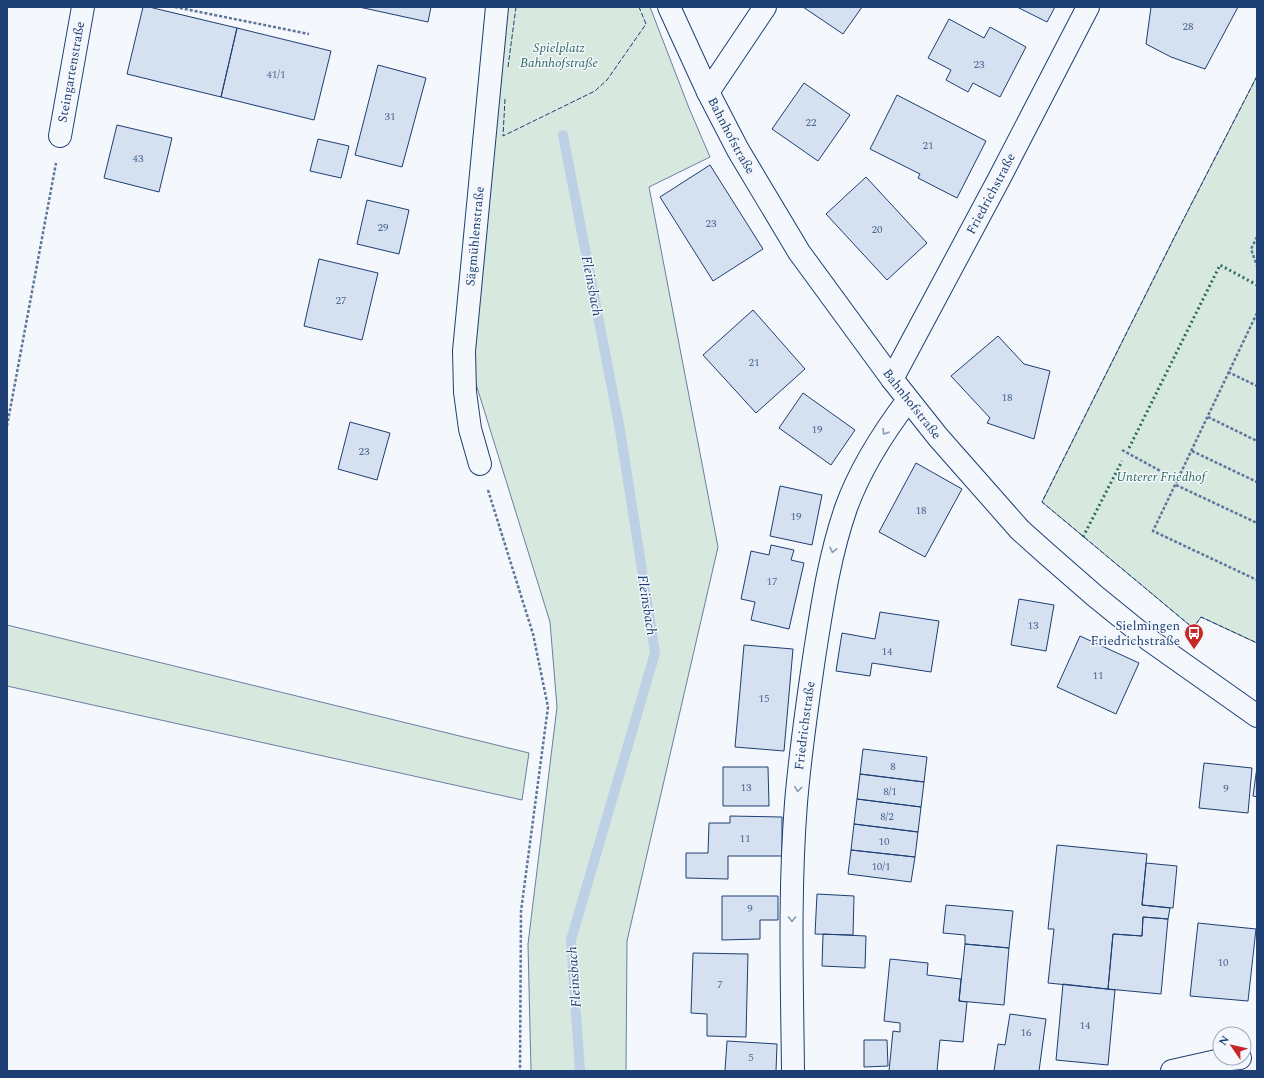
<svg xmlns="http://www.w3.org/2000/svg" width="1264" height="1078" font-family="Spectral,serif">
  <style>
    .green { fill: #d7e8df; stroke: #687fa3 }
    .lines { fill: none; stroke-linecap: round; stroke-linejoin: round }
    .stream { stroke: #bed0e5; stroke-width: 10 }
    .building { fill: #d5e0f0; stroke: #1d3f73 }
    .minor-casing { stroke: #1d3f73; stroke-width: 24 }
    .major-casing { stroke: #1d3f73; stroke-width: 24 }
    .path { stroke: #5e769c; stroke-width: 2.5; stroke-dasharray: 3 2; stroke-linecap: butt }
    .minor { stroke: #f4f7fb; stroke-width: 22 }
    .major { stroke: #f4f7fb; stroke-width: 22 }
    .hedge { stroke: #2c6c60; stroke-width: 3; stroke-dasharray: 2 3; stroke-linecap: butt }
    .fence { stroke: #1d3f73; stroke-width: 1; stroke-dasharray: 5 2; stroke-linecap: butt }
    .oneway { stroke: #889bb7 }
    .labels { text-anchor: middle; dominant-baseline: central; stroke-width: 3; stroke-linejoin: round; paint-order: stroke }
    .number-label { font-size: 11px; fill: #4b6792 }
    .park-label { font-size: 13px; font-style: italic; fill: #2c6c60; stroke: #f4f7fb }
    .street-label { font-size: 13px; fill: #1d3f73; stroke: #f4f7fb }
    .poi-label { font-size: 13px; fill: #1d3f73; stroke: #f4f7fb; text-anchor: end }
    .water-label { font-size: 14px; font-style: italic; fill: #1d3f73; stroke: #f4f7fb }
  </style>
  <rect width="100%" height="100%" fill="#f4f7fb"/>
  <path class="green" d="M 507,7 L 650,7 L 689,108 L 710,157 L 649,187 L 718,547 L 627,941 L 626,1071 L 531,1071 L 528,944 L 557,707 L 550,622 L 471,368 Z
    M 1257,76 L 1257,643 L 1201,617 L 1193,628 L 1042,502 L 1175,236 Z
    M 7,625 L 529,753 L 522,800 L 7,686 Z"/>
  <g class="lines">
    <path class="stream" d="M 563,135 L 620,430 L 655,653 L 571,940 L 580,1071"/>
  </g>
  <path class="building" d="M 143,7 L 149,7 L 237,28 L 221,97 L 127,74 Z
    M 359,7 L 431,7 L 428,22 Z
    M 803,7 L 862,7 L 843,34 Z
    M 1017,7 L 1055,7 L 1047,22 Z
    M 1151,7 L 1238,7 L 1205,69 L 1171,57 L 1146,44 Z
    M 949,19 L 984,38 L 990,27 L 1026,47 L 1000,97 L 973,83 L 968,92 L 946,80 L 951,70 L 928,58 Z
    M 237,28 L 331,51 L 314,120 L 221,97 Z
    M 378,65 L 426,78 L 402,167 L 355,155 Z
    M 804,83 L 850,115 L 818,161 L 772,129 Z
    M 897,95 L 986,141 L 957,198 L 918,178 L 920,174 L 870,149 Z
    M 117,125 L 172,138 L 159,192 L 104,178 Z
    M 318,139 L 349,146 L 341,178 L 310,171 Z
    M 710,165 L 763,249 L 713,281 L 660,197 Z
    M 866,177 L 927,243 L 887,280 L 826,214 Z
    M 367,200 L 409,210 L 399,254 L 357,244 Z
    M 319,259 L 378,273 L 362,340 L 304,326 Z
    M 753,310 L 805,369 L 756,413 L 703,355 Z
    M 998,336 L 1024,364 L 1050,371 L 1034,439 L 987,423 L 990,418 L 951,376 Z
    M 803,393 L 855,430 L 831,465 L 779,428 Z
    M 350,422 L 390,433 L 377,480 L 338,469 Z
    M 916,463 L 962,489 L 925,557 L 879,532 Z
    M 780,486 L 822,495 L 812,545 L 770,536 Z
    M 771,545 L 794,550 L 791,560 L 804,563 L 789,629 L 751,620 L 755,602 L 741,599 L 751,551 L 769,555 Z
    M 1019,599 L 1054,605 L 1046,651 L 1011,645 Z
    M 880,612 L 939,621 L 931,672 L 872,663 L 870,676 L 836,671 L 842,633 L 875,639 Z
    M 1080,636 L 1139,663 L 1116,714 L 1057,687 Z
    M 744,645 L 793,649 L 784,751 L 735,747 Z
    M 863,749 L 927,757 L 924,782 L 860,774 Z
    M 1204,763 L 1252,768 L 1248,813 L 1199,808 Z
    M 723,767 L 768,767 L 769,806 L 723,806 Z
    M 1257,767 L 1257,797 L 1253,796 Z
    M 860,774 L 924,782 L 921,807 L 857,799 Z
    M 857,799 L 921,807 L 918,832 L 854,824 Z
    M 730,816 L 782,817 L 782,856 L 728,856 L 728,879 L 686,878 L 686,853 L 708,853 L 709,823 L 730,823 Z
    M 854,824 L 918,832 L 915,857 L 851,850 Z
    M 1057,845 L 1147,854 L 1142,905 L 1170,908 L 1168,919 L 1143,917 L 1142,936 L 1113,934 L 1108,989 L 1048,983 L 1054,929 L 1048,929 Z
    M 851,850 L 915,857 L 911,882 L 848,874 Z
    M 1146,863 L 1177,866 L 1173,908 L 1142,905 Z
    M 817,894 L 854,896 L 853,935 L 815,934 Z
    M 722,896 L 778,896 L 778,920 L 760,920 L 760,939 L 722,940 Z
    M 946,905 L 1013,911 L 1009,948 L 965,944 L 965,935 L 943,933 Z
    M 1143,917 L 1168,919 L 1161,994 L 1108,989 L 1113,934 L 1142,936 Z
    M 1198,923 L 1256,929 L 1248,1001 L 1190,996 Z
    M 823,934 L 866,936 L 865,968 L 822,966 Z
    M 965,944 L 1009,948 L 1004,1005 L 959,1001 Z
    M 693,953 L 748,954 L 746,1037 L 707,1036 L 707,1014 L 691,1013 Z
    M 890,959 L 928,963 L 927,975 L 961,979 L 959,1001 L 967,1002 L 963,1042 L 940,1040 L 937,1071 L 889,1071 L 893,1031 L 900,1032 L 900,1023 L 884,1021 Z
    M 1063,984 L 1115,990 L 1108,1065 L 1056,1060 Z
    M 1010,1014 L 1046,1019 L 1039,1071 L 994,1071 L 998,1044 L 1005,1045 Z
    M 864,1040 L 887,1040 L 888,1066 L 864,1067 Z
    M 727,1041 L 777,1044 L 776,1071 L 725,1071 Z"/>
  <g class="lines">
    <g class="minor-casing">
      <g id="minor">
        <path id="s1" d="M 669,7 L 708,92 L 738,150 L 799,252 L 892,379 L 938,437 L 1020,530 L 1048,555 L 1095,596 L 1148,639 L 1257,716"/>
        <path d="M 708,92 L 765,7"/>
        <path id="s2" d="M 60,136 L 83,7"/>
        <path id="s3" d="M 892,379 L 999,179 L 1088,7"/>
        <path id="s4" d="M 480,464 L 470,429 L 465,392 L 464,351 L 497,7"/>
        <path id="s5" d="M 793,1071 C 792,982 789,892 796,803 C 800,754 807,706 814,658 C 822,607 829,557 846,508 C 860,469 883,433 908,400"/>
      </g>
    </g>
    <g class="major-casing">
      <path id="major" d="M 1172,1071 L 1221,1060 L 1240,1058"/>
    </g>
    <path class="path" d="M 175,7 L 309,34
      M 1257,237 L 1251,249 L 1257,266
      M 1257,313 L 1153,531 L 1257,580
      M 1228,372 L 1257,386
      M 1208,417 L 1257,441
      M 7,426 L 56,163
      M 1122,450 L 1177,480
      M 1192,451 L 1257,482
      M 1176,485 L 1257,523
      M 488,490 L 533,634 L 548,707 L 521,911 L 520,1071"/>
    <use href="#minor" class="minor"/>
    <use href="#major" class="major"/>
    <path class="hedge" d="M 1129,448 L 1220,265 L 1257,285
      M 1083,537 L 1122,461"/>
    <path class="fence" d="M 508,67 L 516,7
      M 1257,76 L 1175,236 L 1042,502 L 1193,628 L 1201,617 L 1257,643
      M 505,99 L 503,136 L 595,91 L 607,80 L 646,24 L 639,7"/>
  </g>
  <defs><path id="oneway-chevron" d="M-2-3.5L2.5 0L-2 3.5" fill="none" stroke-width="1.6" stroke-linecap="round" stroke-linejoin="round"/></defs>
  <g class="oneway">
    <use href="#oneway-chevron" transform="translate(885 432) rotate(122)"/>
    <use href="#oneway-chevron" transform="translate(833 550) rotate(104)"/>
    <use href="#oneway-chevron" transform="translate(798 789) rotate(96)"/>
    <use href="#oneway-chevron" transform="translate(792 919) rotate(91)"/>
  </g>
  <defs>
    <g id="bus-pin" transform="scale(1)"><path d="M0 17L-7.5 6A9.5 9.5 0 1 1 7.5 6Z" fill="#c62828" stroke="#f4f7fb"/><path d="M-5-6H5V4H4V6H2V4H-2V6H-4V4H-5ZM-3.5-4V0h7V-4ZM-3.5 1.2v1.5H-2V1.2ZM2 1.2v1.5H3.5V1.2Z" fill="#fff"/></g>
  </defs>
  <g fill-rule="evenodd">
    <use href="#bus-pin" x="1194" y="633"/>
  </g>
  <g class="labels">
    <g class="number-label">
      <text x="1188" y="26">28</text>
      <text x="979" y="64">23</text>
      <text x="276" y="74">41/1</text>
      <text x="390" y="116">31</text>
      <text x="811" y="122">22</text>
      <text x="928" y="145">21</text>
      <text x="138" y="158">43</text>
      <text x="711" y="223">23</text>
      <text x="383" y="227">29</text>
      <text x="877" y="229">20</text>
      <text x="341" y="300">27</text>
      <text x="754" y="362">21</text>
      <text x="1007" y="397">18</text>
      <text x="817" y="429">19</text>
      <text x="364" y="451">23</text>
      <text x="921" y="510">18</text>
      <text x="796" y="516">19</text>
      <text x="772" y="581">17</text>
      <text x="1033" y="625">13</text>
      <text x="887" y="651">14</text>
      <text x="1098" y="675">11</text>
      <text x="764" y="698">15</text>
      <text x="893" y="766">8</text>
      <text x="746" y="787">13</text>
      <text x="1226" y="788">9</text>
      <text x="890" y="791">8/1</text>
      <text x="887" y="816">8/2</text>
      <text x="745" y="838">11</text>
      <text x="884" y="841">10</text>
      <text x="881" y="866">10/1</text>
      <text x="750" y="908">9</text>
      <text x="1223" y="962">10</text>
      <text x="720" y="984">7</text>
      <text x="1085" y="1025">14</text>
      <text x="1026" y="1032">16</text>
      <text x="751" y="1057">5</text>
    </g>
    <g class="park-label">
      <text x="559" y="48">Spielplatz<tspan x="559" dy="15">Bahnhofstraße</tspan></text>
      <text x="1161" y="477">Unterer Friedhof</text>
    </g>
    <g class="street-label">
      <text stroke="none"><textPath href="#s2" startOffset="65">Steingartenstraße</textPath></text>
      <text stroke="none"><textPath href="#s1" startOffset="143">Bahnhofstraße</textPath></text>
      <text stroke="none"><textPath href="#s3" startOffset="210">Friedrichstraße</textPath></text>
      <text stroke="none"><textPath href="#s4" startOffset="230">Sägmühlenstraße</textPath></text>
      <text stroke="none"><textPath href="#s1" startOffset="467">Bahnhofstraße</textPath></text>
      <text stroke="none"><textPath href="#s5" startOffset="346">Friedrichstraße</textPath></text>
    </g>
    <g class="poi-label">
      <text x="1180" y="626">Sielmingen<tspan x="1180" dy="15">Friedrichstraße</tspan></text>
    </g>
    <g class="water-label">
      <text transform="translate(592 286) rotate(79)">Fleinsbach</text>
      <text transform="translate(647 605) rotate(81)">Fleinsbach</text>
      <text transform="translate(574 977) rotate(-94)">Fleinsbach</text>
    </g>
  </g>
  <rect width="1264" height="1078" fill="none" stroke="#1d3f73" stroke-width="16"/>
  <g transform="translate(1232 1046) rotate(304)"><circle r="19" fill="#f4f7fb" stroke="#9eadc5"/>
  <path d="M0-3L7 15L0 10L-7 15Z" fill="#c62828"/>
  <text y="-6" font-size="11" font-weight="bold" text-anchor="middle" fill="#1d3f73">N</text>
  </g>
</svg>
